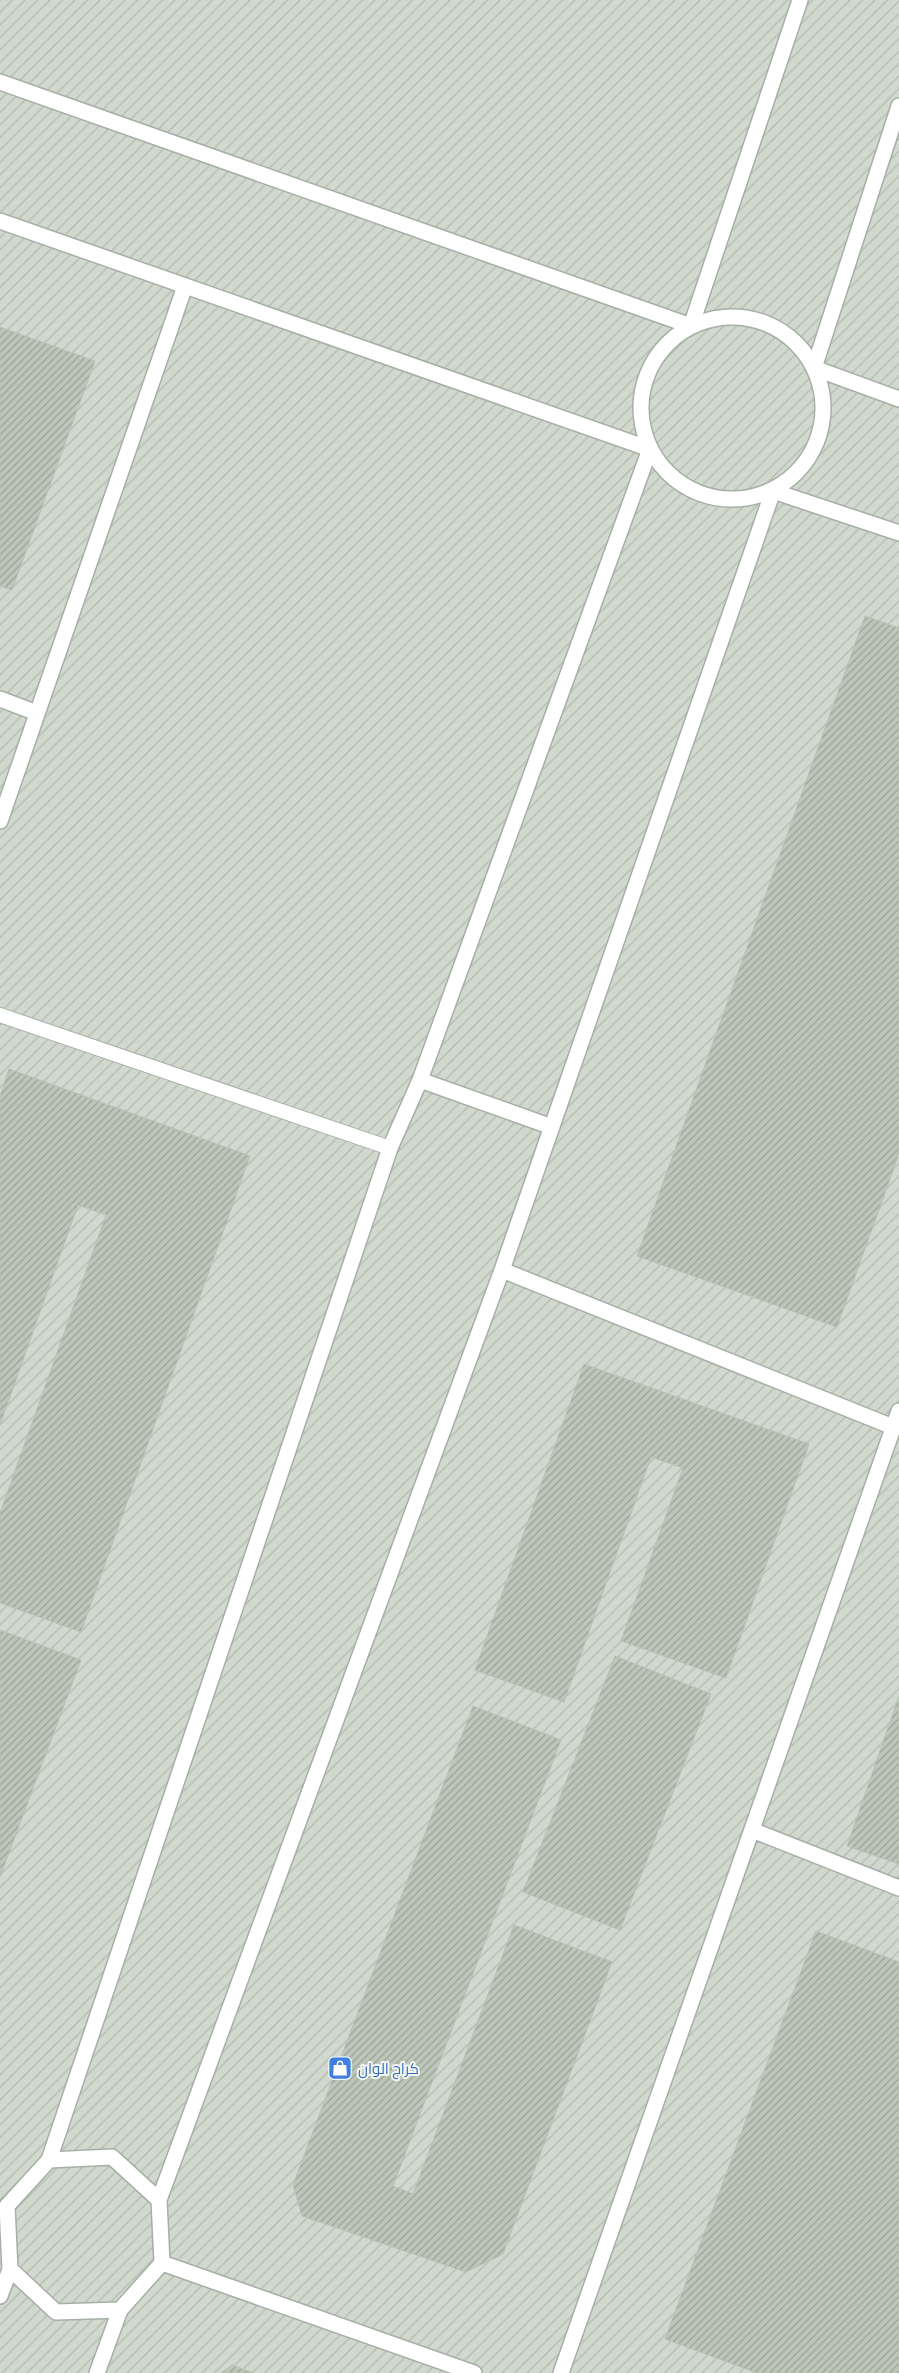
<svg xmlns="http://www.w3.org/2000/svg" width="899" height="2373" font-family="'Titillium Web',Cairo,sans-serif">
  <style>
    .industrial { fill: url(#industrial-furrows) }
    .building { fill: url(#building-hatch); stroke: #b6c2b4 }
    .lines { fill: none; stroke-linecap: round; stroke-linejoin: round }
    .service-casing { stroke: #a5b0a4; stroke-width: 16 }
    .minor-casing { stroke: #a5b0a4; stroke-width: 18 }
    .tertiary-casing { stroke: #a5b0a4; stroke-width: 18 }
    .service { stroke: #fff; stroke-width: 14 }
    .minor { stroke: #fff; stroke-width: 15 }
    .tertiary { stroke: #fff; stroke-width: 15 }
    .labels { text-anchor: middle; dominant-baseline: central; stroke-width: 4; stroke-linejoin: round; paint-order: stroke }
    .shop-label { font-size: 15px; fill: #366cbe; stroke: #f2f6f0; text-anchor: start }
  </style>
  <defs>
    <pattern id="industrial-furrows" width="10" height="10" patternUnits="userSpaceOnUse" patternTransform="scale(1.25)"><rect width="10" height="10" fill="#d1d9cf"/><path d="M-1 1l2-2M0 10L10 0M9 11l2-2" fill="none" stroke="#b3bbb1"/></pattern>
    <pattern id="building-hatch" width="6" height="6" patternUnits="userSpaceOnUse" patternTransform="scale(1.25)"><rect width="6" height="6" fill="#bcc6b9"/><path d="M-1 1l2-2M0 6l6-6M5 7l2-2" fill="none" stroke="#99a296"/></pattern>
  </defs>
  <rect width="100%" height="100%" fill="#e2e9e0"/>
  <path class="industrial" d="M 0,0 L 899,0 L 899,2373 L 0,2373 Z"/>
  <path class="building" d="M 0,327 L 95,361 L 12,590 L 0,586 Z
    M 865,616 L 899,628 L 899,1154 L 837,1327 L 637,1256 Z
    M 9,1069 L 250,1156 L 81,1632 L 0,1603 L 0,1513 L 106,1215 L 78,1205 L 0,1425 L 0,1096 Z
    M 584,1364 L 809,1444 L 726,1678 L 621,1641 L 683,1468 L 651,1457 L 564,1702 L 475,1670 Z
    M 0,1630 L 81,1660 L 0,1877 Z
    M 615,1656 L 711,1694 L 620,1930 L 523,1892 Z
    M 899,1696 L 899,1864 L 847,1846 Z
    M 473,1706 L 561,1740 L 393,2186 L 413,2194 L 514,1925 L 612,1962 L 503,2254 L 466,2272 L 302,2216 L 293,2185 Z
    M 816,1931 L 899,1962 L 899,2373 L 757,2373 L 665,2339 Z
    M 232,2365 L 253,2373 L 221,2373 Z"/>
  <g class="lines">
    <g class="service-casing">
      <path id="service" d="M 0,1015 L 390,1148"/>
    </g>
    <g class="minor-casing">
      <path id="minor" d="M 691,326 L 800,0
        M 814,368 L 899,106
        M 0,699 L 37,713
        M 0,821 L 185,286
        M 420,1080 L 552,1127
        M 502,1270 L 893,1427
        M 752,1830 L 899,1888
        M 49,2160 L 390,1148 L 420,1080 L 650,449
        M 159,2200 L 502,1270 L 773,491
        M 162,2263 L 474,2373
        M 0,2296 L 10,2269 L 7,2206 L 49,2160 L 112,2157 L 159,2200 L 162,2263 L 120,2310 L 56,2312 L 10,2269
        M 97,2373 L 120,2310
        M 561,2373 L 899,1411"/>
    </g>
    <g class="tertiary-casing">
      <path id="tertiary" d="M 0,82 L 691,326
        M 0,221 L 650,449
        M641 408a91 91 0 1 1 182 0a91 91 0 1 1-182 0Z
        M 814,368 L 899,399
        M 773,491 L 899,533"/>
    </g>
    <use href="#service" class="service"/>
    <use href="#minor" class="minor"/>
    <use href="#tertiary" class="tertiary"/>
  </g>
  <defs>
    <g id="shop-square" transform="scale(1.25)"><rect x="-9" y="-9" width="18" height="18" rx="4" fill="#3f7fe0" stroke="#f2f6f0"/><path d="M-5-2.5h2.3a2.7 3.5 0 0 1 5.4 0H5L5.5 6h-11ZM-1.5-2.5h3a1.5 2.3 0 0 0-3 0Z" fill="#fff"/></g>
  </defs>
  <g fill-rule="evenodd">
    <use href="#shop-square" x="340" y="2068"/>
  </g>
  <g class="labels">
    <g class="shop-label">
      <text x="358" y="2068">كراج الوان</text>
    </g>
  </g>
</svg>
